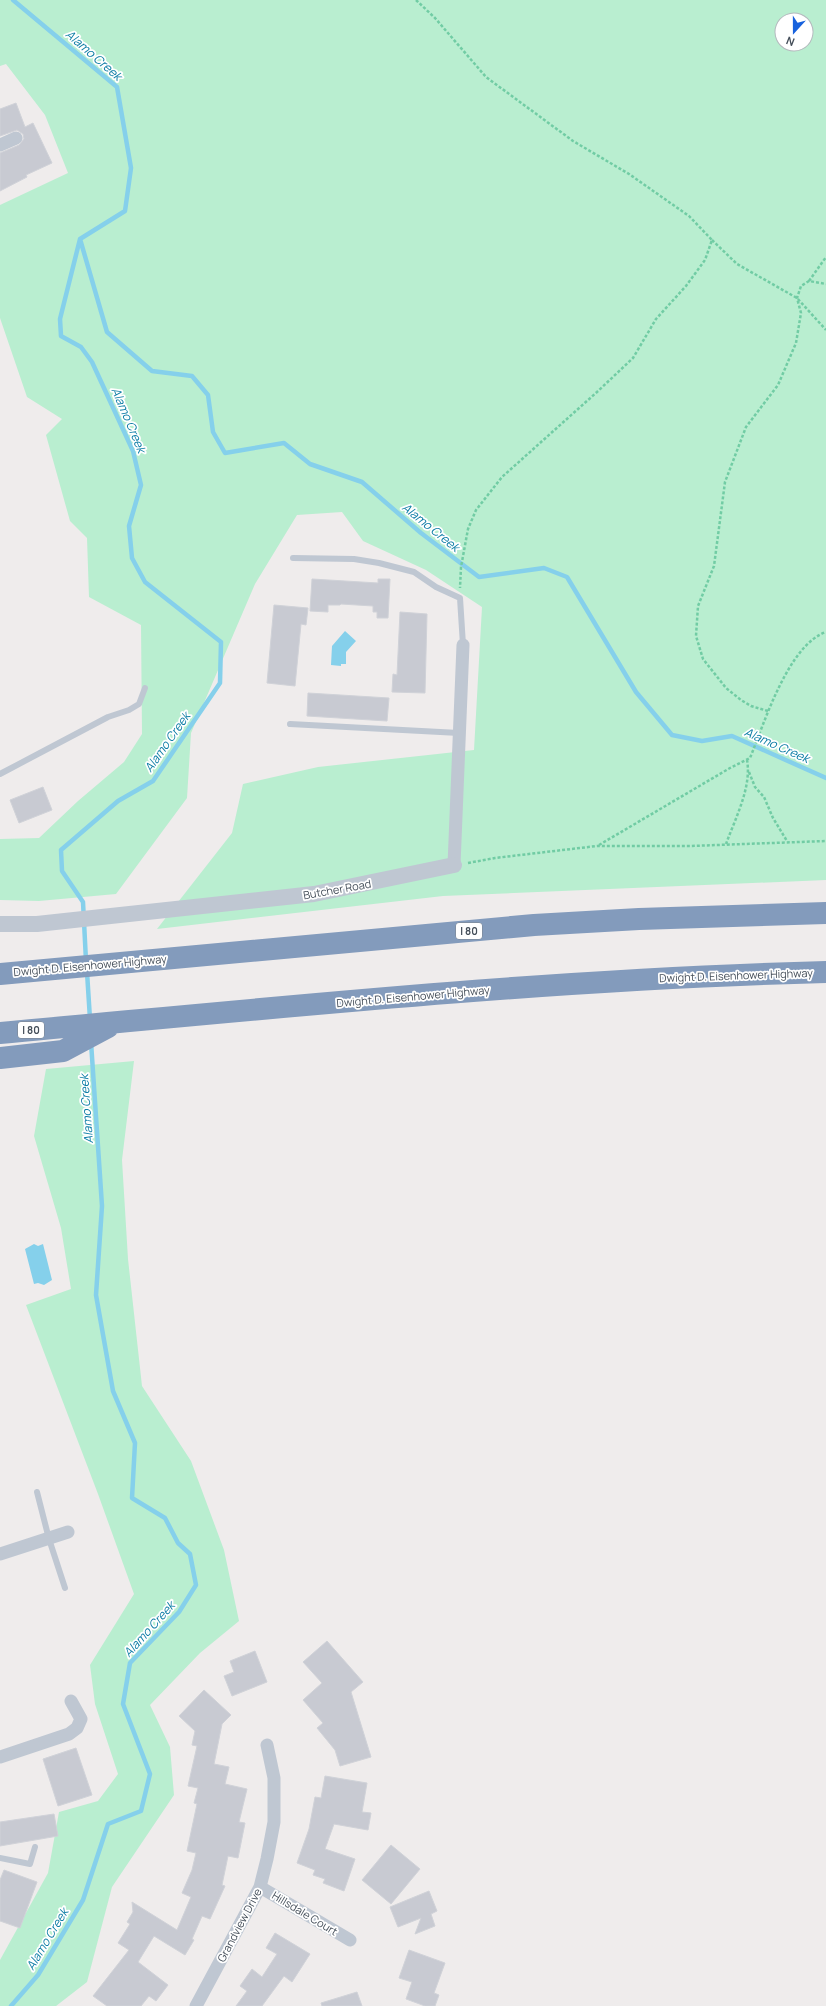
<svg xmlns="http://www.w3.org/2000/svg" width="826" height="2006" font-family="Manrope,sans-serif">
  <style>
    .green { fill: #b9eed0; fill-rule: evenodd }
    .water { fill: #85d0eb }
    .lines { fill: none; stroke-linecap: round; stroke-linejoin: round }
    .stream { stroke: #85d0eb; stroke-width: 4.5 }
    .building { fill: #c8cad2; stroke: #d0d2d8 }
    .path { stroke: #71cca4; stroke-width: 2.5; stroke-dasharray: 3 2; stroke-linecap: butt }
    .service { stroke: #bfc7d2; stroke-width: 6 }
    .minor { stroke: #bfc7d2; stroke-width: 13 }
    .tertiary { stroke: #bfc7d2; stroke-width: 16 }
    .motorway { stroke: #839bbc; stroke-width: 22 }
    .labels { text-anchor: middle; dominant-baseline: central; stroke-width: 3.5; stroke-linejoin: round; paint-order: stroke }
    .shield { fill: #fff; stroke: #7c838b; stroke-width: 1 }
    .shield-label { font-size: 10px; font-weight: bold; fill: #444e59 }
    .street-label { font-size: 11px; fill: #444e59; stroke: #fff }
    .water-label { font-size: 12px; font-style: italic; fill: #0b7ca5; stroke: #fff }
  </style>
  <rect width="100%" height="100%" fill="#efecec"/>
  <path class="green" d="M 0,0 L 826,0 L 826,880 L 443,896 L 157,929 L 232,833 L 243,784 L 318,767 L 474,750 L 482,607 L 426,570 L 363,541 L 342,512 L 297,515 L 255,584 L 191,733 L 187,798 L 116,894 L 39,901 L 0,900 L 0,839 L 39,838 L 78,801 L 124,762 L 142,734 L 141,625 L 89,597 L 87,538 L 70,521 L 46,435 L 62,419 L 27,397 L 0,318 L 0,205 L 68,173 L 45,115 L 6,64 L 0,66 ZM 782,20 L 806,20 L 806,44 L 782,44 Z
    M 134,1061 L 122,1160 L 128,1259 L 142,1386 L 191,1461 L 224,1550 L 239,1621 L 200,1653 L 150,1705 L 170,1747 L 174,1795 L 112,1887 L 87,1982 L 56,2006 L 0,2006 L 0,1960 L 48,1873 L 59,1812 L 98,1801 L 118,1774 L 95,1704 L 90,1665 L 134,1594 L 98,1494 L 26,1305 L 71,1289 L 61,1228 L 34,1136 L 46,1069 Z"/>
  <path class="water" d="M 345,631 L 356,641 L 346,652 L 346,664 L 341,664 L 341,666 L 331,665 L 332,646 Z
    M 34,1244 L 38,1246 L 43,1244 L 52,1280 L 44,1285 L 38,1283 L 34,1284 L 25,1249 Z"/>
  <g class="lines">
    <path class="stream" d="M 13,0 L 117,87 L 131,168 L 125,211 L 80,239 L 107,332 L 152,371 L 192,376 L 208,395 L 213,432 L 225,453 L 284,443 L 310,464 L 362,482 L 421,533 L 479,577 L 544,568 L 567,577 L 636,692 L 672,735 L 702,741 L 732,736 L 826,778
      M 80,239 L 60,319 L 61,336 L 81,347 L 92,362 L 133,451 L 141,485 L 129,526 L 132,558 L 145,582 L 221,642 L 220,683 L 153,781 L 118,801 L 61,850 L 62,871 L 83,902 L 86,961
      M 87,972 L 90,1019
      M 11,2006 L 38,1975 L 83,1900 L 108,1824 L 141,1811 L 150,1774 L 123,1704 L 130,1663 L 179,1612 L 196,1585 L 190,1554 L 178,1543 L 165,1518 L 132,1498 L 135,1443 L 113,1391 L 96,1295 L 102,1206 L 91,1042"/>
  </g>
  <path class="building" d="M 16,103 L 25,127 L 33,123 L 52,163 L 26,175 L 27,177 L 0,191 L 0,153 L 19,145 L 24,139 L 23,134 L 17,130 L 0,136 L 0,109 Z
    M 312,579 L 378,583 L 378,579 L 390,579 L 388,618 L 377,618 L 377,612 L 373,612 L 373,606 L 341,604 L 340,605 L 328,605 L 328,612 L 310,611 Z
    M 274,605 L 308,608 L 306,625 L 301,624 L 295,686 L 267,683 Z
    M 400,612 L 427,614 L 425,693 L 392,692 L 393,674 L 397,675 Z
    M 308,693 L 389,698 L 387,721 L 307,716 Z
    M 43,787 L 52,810 L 19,823 L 10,800 Z
    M 327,1641 L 363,1682 L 351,1692 L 371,1757 L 340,1766 L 335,1750 L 317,1728 L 323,1723 L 303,1700 L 322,1683 L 303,1662 Z
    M 255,1651 L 267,1682 L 232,1696 L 224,1676 L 234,1672 L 230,1661 Z
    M 204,1690 L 231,1715 L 222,1724 L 214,1764 L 229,1767 L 225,1784 L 247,1789 L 239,1822 L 245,1823 L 238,1858 L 228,1856 L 222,1885 L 225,1886 L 210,1919 L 202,1916 L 192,1939 L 194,1940 L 185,1955 L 154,1936 L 138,1962 L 168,1985 L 156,2001 L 149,1996 L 141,2006 L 107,2006 L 93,1996 L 129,1950 L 118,1943 L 130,1924 L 127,1922 L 133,1912 L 132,1902 L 177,1930 L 191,1897 L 182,1893 L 192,1870 L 196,1853 L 187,1851 L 197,1804 L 194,1803 L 198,1788 L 188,1786 L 197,1746 L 192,1745 L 195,1731 L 179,1716 Z
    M 76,1748 L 92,1795 L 58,1806 L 43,1759 Z
    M 325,1776 L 367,1783 L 362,1812 L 371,1813 L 368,1830 L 334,1824 L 325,1849 L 355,1859 L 344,1891 L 323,1883 L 325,1879 L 313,1875 L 315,1870 L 297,1863 L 309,1829 L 315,1797 L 321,1798 Z
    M 54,1814 L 58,1836 L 0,1846 L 0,1822 Z
    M 391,1845 L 420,1869 L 391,1904 L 362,1880 Z
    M 4,1870 L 37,1882 L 20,1928 L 0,1921 L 0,1880 Z
    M 429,1891 L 437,1911 L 431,1914 L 435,1926 L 415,1934 L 421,1918 L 398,1927 L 390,1907 Z
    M 275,1933 L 310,1954 L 292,1982 L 284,1976 L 262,2006 L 236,2006 L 247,1991 L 240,1986 L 252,1969 L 262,1977 L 277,1954 L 266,1948 Z
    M 409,1950 L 445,1963 L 434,1993 L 439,1995 L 435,2006 L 425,2006 L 406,1999 L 412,1982 L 399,1978 Z
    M 357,1992 L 362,2006 L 322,2006 L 321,2003 Z"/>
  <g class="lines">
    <path class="path" d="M 416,0 L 435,18 L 486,77 L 573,141 L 629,174 L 689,216 L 712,240 L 705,260 L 686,286 L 656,319 L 633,358 L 597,392 L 502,477 L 476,510 L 468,529 L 461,567 L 460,588
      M 712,240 L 737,264 L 797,298 L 826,330
      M 809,281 L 826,257
      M 768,711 L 751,706 L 741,700 L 726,688 L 703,659 L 696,636 L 698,606 L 714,566 L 725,482 L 746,427 L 778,385 L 796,343 L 801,313 L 797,298 L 801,286 L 809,281 L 826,284
      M 749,772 L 755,787 L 764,797 L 773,818 L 787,841
      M 726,844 C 735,819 752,787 747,760
      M 599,845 L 730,768 L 750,758 C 764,724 788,645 826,632
      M 468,863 L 495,858 L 597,846 L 690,846 L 826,841"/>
    <path class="service" d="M 293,558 L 354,559 L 379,563 L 414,572 L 436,587 L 460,598 L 463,645
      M 290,724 L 459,733
      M 0,774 L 108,717 L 129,710 L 139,704 L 145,688
      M 37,1492 L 49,1539 L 65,1588
      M 0,1858 L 30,1864 L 35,1847"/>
    <path class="minor" d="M 0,145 L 16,138
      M 454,865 L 463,645
      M 0,1554 L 68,1532
      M 0,1757 L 69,1734 L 77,1728 L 81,1719 L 71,1701
      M 260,1887 L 350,1940
      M 196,2006 L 260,1887 L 267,1859 L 274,1822 L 274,1778 L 267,1745"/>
    <path class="tertiary" d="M 0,924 L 37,924 L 314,894 L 454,865"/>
    <path class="motorway" d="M 0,974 L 534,925 L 639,919 L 826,913
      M 0,1033 C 275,1008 550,979 826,972
      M 0,1058 L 63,1051 L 108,1027"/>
  </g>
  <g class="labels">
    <g class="shield">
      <rect x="456" y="923" width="26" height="16" rx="3"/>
      <rect x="18" y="1022" width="26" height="16" rx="3"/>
    </g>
    <g class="shield-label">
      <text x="469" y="931">I 80</text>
      <text x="31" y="1030">I 80</text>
    </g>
    <g class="street-label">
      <text transform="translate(337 889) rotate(-10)">Butcher Road</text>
      <text transform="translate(90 965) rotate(-5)">Dwight D. Eisenhower Highway</text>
      <text transform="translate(736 975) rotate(-2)">Dwight D. Eisenhower Highway</text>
      <text transform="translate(413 996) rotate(-5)">Dwight D. Eisenhower Highway</text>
      <text transform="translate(305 1913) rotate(31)">Hillsdale Court</text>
      <text transform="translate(239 1925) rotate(-62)">Grandview Drive</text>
    </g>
    <g class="water-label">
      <text transform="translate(94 55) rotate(41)">Alamo Creek</text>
      <text transform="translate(129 420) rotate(67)">Alamo Creek</text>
      <text transform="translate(431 527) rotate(39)">Alamo Creek</text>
      <text transform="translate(167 742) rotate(-55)">Alamo Creek</text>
      <text transform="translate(777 745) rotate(24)">Alamo Creek</text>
      <text transform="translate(86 1109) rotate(-94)">Alamo Creek</text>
      <text transform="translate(149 1629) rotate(-48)">Alamo Creek</text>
      <text transform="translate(47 1939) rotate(-59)">Alamo Creek</text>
    </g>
  </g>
  <g transform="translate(794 32) rotate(201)"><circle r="19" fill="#ffffff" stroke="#b4b8bd"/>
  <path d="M0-3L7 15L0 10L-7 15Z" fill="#1862dd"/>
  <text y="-6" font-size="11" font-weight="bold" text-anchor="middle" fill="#444e59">N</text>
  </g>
</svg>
